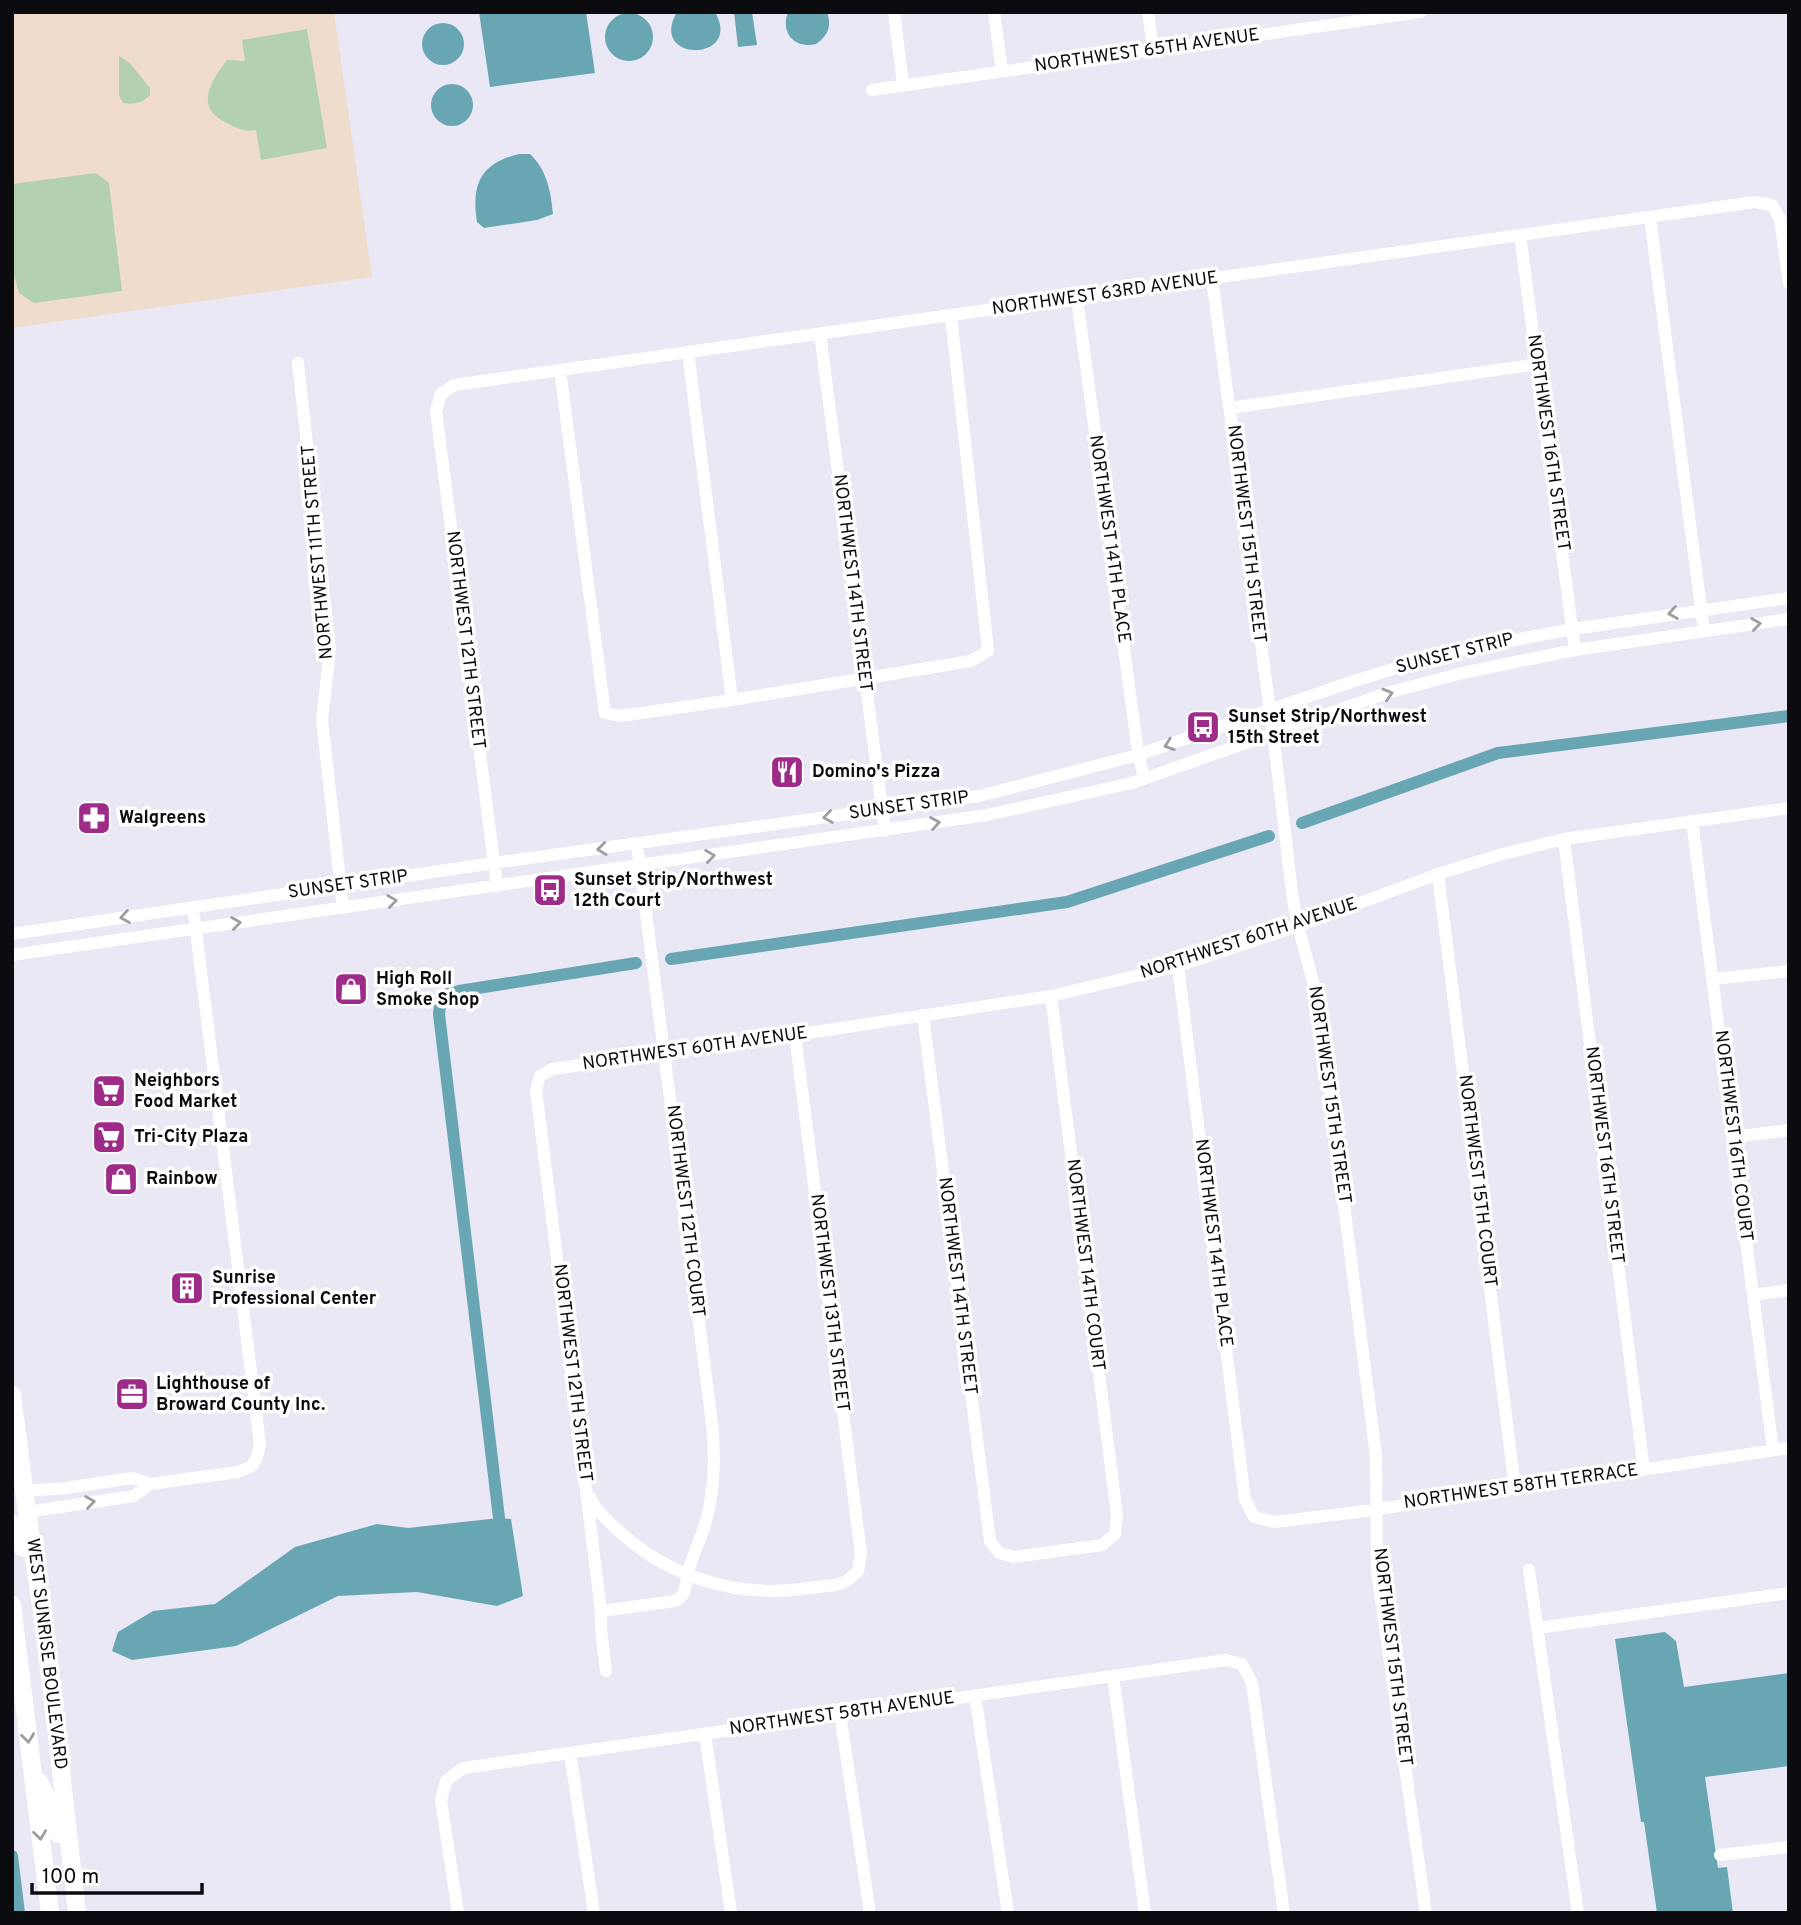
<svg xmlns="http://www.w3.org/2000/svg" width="1801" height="1925" font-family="Overpass,sans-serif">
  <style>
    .education { fill: #f0dccd }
    .green { fill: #b3d1b0 }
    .water { fill: #69a6b3 }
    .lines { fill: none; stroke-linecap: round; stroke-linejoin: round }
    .canal { stroke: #69a6b3; stroke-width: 12 }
    .minor { stroke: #fff; stroke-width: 12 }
    .highway { stroke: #fff; stroke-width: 18 }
    .oneway { stroke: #9e9d9f }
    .labels { text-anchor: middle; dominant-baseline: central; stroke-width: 7; stroke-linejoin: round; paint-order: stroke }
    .street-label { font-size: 18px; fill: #0c0b0f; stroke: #fff }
    .poi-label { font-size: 18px; font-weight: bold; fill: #0c0b0f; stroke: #fff; text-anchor: start }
  </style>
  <rect width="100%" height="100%" fill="#eae8f5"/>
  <path class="education" d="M 12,12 L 334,12 L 372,277 L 12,328 Z"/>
  <path class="green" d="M 307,29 L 327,148 L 261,160 L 256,130 C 246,132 238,129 229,124 C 193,108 210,83 227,60 L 245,61 L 242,40 Z
    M 119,56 L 130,63 L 150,88 L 150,95 C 142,103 134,105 123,103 L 119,95 Z
    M 96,173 L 109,183 L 122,291 L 34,303 L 19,293 L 12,268 L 12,184 Z"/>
  <path class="water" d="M 479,12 L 586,12 L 595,73 L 490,87 Z
    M 677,12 L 715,12 C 744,63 647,63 677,12 Z
    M 734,12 L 752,12 L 757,45 L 738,47 Z
    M 788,12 L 827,12 C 832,26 828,36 816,44 C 795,49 780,33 788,12 Z
    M605 37a24 24 0 1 1 48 0a24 24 0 1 1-48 0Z
    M422 44a21 21 0 1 1 42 0a21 21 0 1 1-42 0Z
    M431 105a21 21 0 1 1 42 0a21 21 0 1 1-42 0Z
    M 519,154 L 530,154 C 547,170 551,192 553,214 L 537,220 L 484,228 L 477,222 C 471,184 481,163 519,154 Z
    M 499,1518 L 511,1519 L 523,1596 L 497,1606 L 417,1592 L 338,1596 L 236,1646 L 132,1660 L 112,1651 L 118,1632 L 153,1611 L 215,1604 L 295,1547 L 377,1524 L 408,1528 Z
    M 1665,1632 L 1676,1641 L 1684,1687 L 1789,1673 L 1789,1766 L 1705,1777 L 1718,1868 L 1727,1867 L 1733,1913 L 1657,1913 L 1644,1822 L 1641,1822 L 1615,1639 Z"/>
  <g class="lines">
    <path class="canal" d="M 1302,823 L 1498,753 L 1789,716
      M 671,959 L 1067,902 L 1269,836
      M 499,1518 L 439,1014 L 441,996 L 459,991 L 636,963
      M 12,1856 L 19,1913"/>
    <path class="minor" d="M 894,12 L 903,84
      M 994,12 L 1002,71
      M 1148,12 L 1153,49
      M 872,90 L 1421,12
      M 1650,217 L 1704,631
      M 1520,235 L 1575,650
      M 1212,279 L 1273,733 L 1293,900 L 1298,926 L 1318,1000 L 1376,1456 L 1377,1571 L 1426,1913
      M 1077,298 L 1137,745 L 1144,779
      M 820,334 L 885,831
      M 688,352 L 732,700
      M 298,363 L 330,649 L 322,720 L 343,908
      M 560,370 L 605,713 L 621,716 L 732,700 L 971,661 L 988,651 L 951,316
      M 1230,408 L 1538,364
      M 1692,821 L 1773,1450
      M 1564,839 L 1644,1470
      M 1438,874 L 1515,1488
      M 497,886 L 436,411 L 441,394 L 454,385 L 1755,202 L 1772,205 L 1780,219 L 1789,283
      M 12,934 L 494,863 L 979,796 L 1138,755 L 1351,682 L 1406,665 L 1472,648 L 1573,629 L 1789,598
      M 12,955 L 987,815 L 1132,783 L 1387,693 L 1462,673 L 1575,650 L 1789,619
      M 1178,966 L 1245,1499 L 1254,1517 L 1274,1522 L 1358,1512 L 1789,1448
      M 1713,979 L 1789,971
      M 923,1015 L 990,1541 L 999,1553 L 1014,1557 L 1102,1545 L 1115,1534 L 1117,1515 L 1051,996
      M 1733,1137 L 1789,1130
      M 1753,1295 L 1789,1290
      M 24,1491 L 66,1488 L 132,1478 L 150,1484 L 238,1472 L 252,1466 L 257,1457 L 260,1444 L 193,907
      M 590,1497 C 596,1511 609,1522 621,1533 C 672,1579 742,1599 809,1588 C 820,1586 837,1587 846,1581 C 850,1579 854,1574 858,1571 L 861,1554 L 795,1035
      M 27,1512 L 134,1496 L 150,1484
      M 1529,1570 L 1578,1913
      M 601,1611 L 675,1601 C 688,1595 684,1585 688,1573 C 692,1555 701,1539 706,1521 C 715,1488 715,1457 712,1423 L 637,844
      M 1538,1628 L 1789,1593
      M 606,1671 L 601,1629 L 601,1611 L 536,1090 L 540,1076 L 552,1069 L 795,1035 L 1051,996 L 1178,966 L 1298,926 L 1438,874 L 1499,855 L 1564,839 L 1789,808
      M 1113,1676 L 1145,1913
      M 975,1695 L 1008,1913
      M 840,1714 L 870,1913
      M 705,1734 L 731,1913
      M 570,1753 L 594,1913
      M 1720,1855 L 1789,1847
      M 458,1913 L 441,1800 L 446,1781 L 463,1768 L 1226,1660 L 1242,1664 L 1252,1683 L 1284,1913"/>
    <path class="highway" d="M 12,1395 L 27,1512 L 46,1638 L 77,1913
      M 12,1524 L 20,1531 L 23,1548
      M 12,1605 L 50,1913
      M 39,1782 L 54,1813 L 58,1834"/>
  </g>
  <defs><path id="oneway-chevron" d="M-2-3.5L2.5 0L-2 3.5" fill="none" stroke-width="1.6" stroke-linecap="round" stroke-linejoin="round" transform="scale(1.75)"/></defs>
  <g class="oneway">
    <use href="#oneway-chevron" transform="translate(1673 613) rotate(171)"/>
    <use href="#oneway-chevron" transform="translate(1756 624) rotate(-8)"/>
    <use href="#oneway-chevron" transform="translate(1388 694) rotate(-17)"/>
    <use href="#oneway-chevron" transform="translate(1169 745) rotate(161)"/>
    <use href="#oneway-chevron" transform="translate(828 817) rotate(172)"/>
    <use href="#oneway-chevron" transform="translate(935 823) rotate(-9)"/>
    <use href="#oneway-chevron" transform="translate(602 849) rotate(173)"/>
    <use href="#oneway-chevron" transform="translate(710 856) rotate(-8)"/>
    <use href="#oneway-chevron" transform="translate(392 901) rotate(-8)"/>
    <use href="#oneway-chevron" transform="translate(125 917) rotate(171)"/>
    <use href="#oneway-chevron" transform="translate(236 923) rotate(-8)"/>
    <use href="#oneway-chevron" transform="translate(90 1502) rotate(-8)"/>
    <use href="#oneway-chevron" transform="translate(28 1738) rotate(83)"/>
    <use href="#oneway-chevron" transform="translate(40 1835) rotate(83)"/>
  </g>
  <defs>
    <g id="bus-square" transform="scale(1.75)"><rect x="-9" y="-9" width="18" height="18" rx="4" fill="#9d2b87" stroke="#fff"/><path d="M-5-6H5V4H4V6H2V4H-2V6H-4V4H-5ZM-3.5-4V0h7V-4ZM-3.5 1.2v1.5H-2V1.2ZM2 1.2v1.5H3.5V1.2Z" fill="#fff"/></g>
    <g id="restaurant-square" transform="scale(1.75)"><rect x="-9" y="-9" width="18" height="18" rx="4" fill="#9d2b87" stroke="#fff"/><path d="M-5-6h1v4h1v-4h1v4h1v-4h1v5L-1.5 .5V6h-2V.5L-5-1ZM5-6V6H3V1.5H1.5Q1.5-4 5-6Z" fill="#fff"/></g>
    <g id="pharmacy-square" transform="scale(1.75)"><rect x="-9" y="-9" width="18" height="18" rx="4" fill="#9d2b87" stroke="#fff"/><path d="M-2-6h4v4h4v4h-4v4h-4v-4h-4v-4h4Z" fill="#fff"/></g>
    <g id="shop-square" transform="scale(1.75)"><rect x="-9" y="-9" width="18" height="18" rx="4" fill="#9d2b87" stroke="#fff"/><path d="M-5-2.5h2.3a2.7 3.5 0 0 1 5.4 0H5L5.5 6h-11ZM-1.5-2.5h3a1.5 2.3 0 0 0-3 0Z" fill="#fff"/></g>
    <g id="supermarket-square" transform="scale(1.75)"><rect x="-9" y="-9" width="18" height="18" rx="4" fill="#9d2b87" stroke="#fff"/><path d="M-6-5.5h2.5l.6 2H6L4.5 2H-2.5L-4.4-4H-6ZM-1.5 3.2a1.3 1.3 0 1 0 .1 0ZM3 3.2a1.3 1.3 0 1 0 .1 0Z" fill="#fff"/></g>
    <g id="building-square" transform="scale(1.75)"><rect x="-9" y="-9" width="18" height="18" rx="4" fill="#9d2b87" stroke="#fff"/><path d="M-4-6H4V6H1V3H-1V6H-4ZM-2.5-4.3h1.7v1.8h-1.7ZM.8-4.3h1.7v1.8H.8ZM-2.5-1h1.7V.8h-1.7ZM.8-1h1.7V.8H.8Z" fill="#fff"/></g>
    <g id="office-square" transform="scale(1.75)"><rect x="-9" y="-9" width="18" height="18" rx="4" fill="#9d2b87" stroke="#fff"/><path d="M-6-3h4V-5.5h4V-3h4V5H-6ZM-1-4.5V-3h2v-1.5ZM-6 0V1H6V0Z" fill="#fff"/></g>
  </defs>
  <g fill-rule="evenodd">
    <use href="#bus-square" x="1203" y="727"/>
    <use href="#restaurant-square" x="787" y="772"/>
    <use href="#pharmacy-square" x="94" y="818"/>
    <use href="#bus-square" x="550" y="890"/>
    <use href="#shop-square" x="351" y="989"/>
    <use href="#supermarket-square" x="109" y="1091"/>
    <use href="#supermarket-square" x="109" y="1137"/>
    <use href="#shop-square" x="121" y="1179"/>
    <use href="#building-square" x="187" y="1288"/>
    <use href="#office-square" x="132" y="1394"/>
  </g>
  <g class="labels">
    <g class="street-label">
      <text transform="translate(1147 51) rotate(-8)">NORTHWEST 65TH AVENUE</text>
      <text transform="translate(1105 294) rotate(-8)">NORTHWEST 63RD AVENUE</text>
      <text transform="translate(1548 443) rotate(82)">NORTHWEST 16TH STREET</text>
      <text transform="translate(1246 534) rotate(83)">NORTHWEST 15TH STREET</text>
      <text transform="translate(1109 539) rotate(82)">NORTHWEST 14TH PLACE</text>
      <text transform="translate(318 552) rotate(-95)">NORTHWEST 11TH STREET</text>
      <text transform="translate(852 583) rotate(83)">NORTHWEST 14TH STREET</text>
      <text transform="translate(465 640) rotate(83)">NORTHWEST 12TH STREET</text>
      <text transform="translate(1455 654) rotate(-14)">SUNSET STRIP</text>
      <text transform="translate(909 806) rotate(-8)">SUNSET STRIP</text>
      <text transform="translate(348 885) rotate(-8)">SUNSET STRIP</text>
      <text transform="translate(1249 939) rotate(-18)">NORTHWEST 60TH AVENUE</text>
      <text transform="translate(695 1049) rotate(-8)">NORTHWEST 60TH AVENUE</text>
      <text transform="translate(1329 1095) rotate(82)">NORTHWEST 15TH STREET</text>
      <text transform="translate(1733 1136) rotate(83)">NORTHWEST 16TH COURT</text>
      <text transform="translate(1604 1155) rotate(83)">NORTHWEST 16TH STREET</text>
      <text transform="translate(1477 1181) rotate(83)">NORTHWEST 15TH COURT</text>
      <text transform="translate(685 1211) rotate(83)">NORTHWEST 12TH COURT</text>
      <text transform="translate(1213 1243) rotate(83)">NORTHWEST 14TH PLACE</text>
      <text transform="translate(1085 1265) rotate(83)">NORTHWEST 14TH COURT</text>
      <text transform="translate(957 1286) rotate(83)">NORTHWEST 14TH STREET</text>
      <text transform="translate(829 1303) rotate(83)">NORTHWEST 13TH STREET</text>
      <text transform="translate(572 1373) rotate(83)">NORTHWEST 12TH STREET</text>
      <text transform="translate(1521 1487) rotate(-8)">NORTHWEST 58TH TERRACE</text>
      <text transform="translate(46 1654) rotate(83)">WEST SUNRISE BOULEVARD</text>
      <text transform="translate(1392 1657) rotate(83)">NORTHWEST 15TH STREET</text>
      <text transform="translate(842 1714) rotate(-8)">NORTHWEST 58TH AVENUE</text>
    </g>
    <g class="poi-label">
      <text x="1228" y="717">Sunset Strip/Northwest<tspan x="1228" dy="21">15th Street</tspan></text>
      <text x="812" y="772">Domino's Pizza</text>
      <text x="119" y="818">Walgreens</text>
      <text x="574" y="880">Sunset Strip/Northwest<tspan x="574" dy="21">12th Court</tspan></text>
      <text x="376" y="979">High Roll<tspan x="376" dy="21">Smoke Shop</tspan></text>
      <text x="134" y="1081">Neighbors<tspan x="134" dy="21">Food Market</tspan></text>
      <text x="134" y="1137">Tri-City Plaza</text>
      <text x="146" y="1179">Rainbow</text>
      <text x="212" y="1278">Sunrise<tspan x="212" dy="21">Professional Center</tspan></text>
      <text x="156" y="1384">Lighthouse of<tspan x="156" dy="21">Broward County Inc.</tspan></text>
    </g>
  </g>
  <rect width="1801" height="1925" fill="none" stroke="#0c0b0f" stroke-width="28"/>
  <path d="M32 1883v10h170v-10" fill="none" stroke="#0c0b0f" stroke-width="3.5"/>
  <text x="42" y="1883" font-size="21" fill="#0c0b0f" stroke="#ffffff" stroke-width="5" paint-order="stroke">100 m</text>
</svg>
